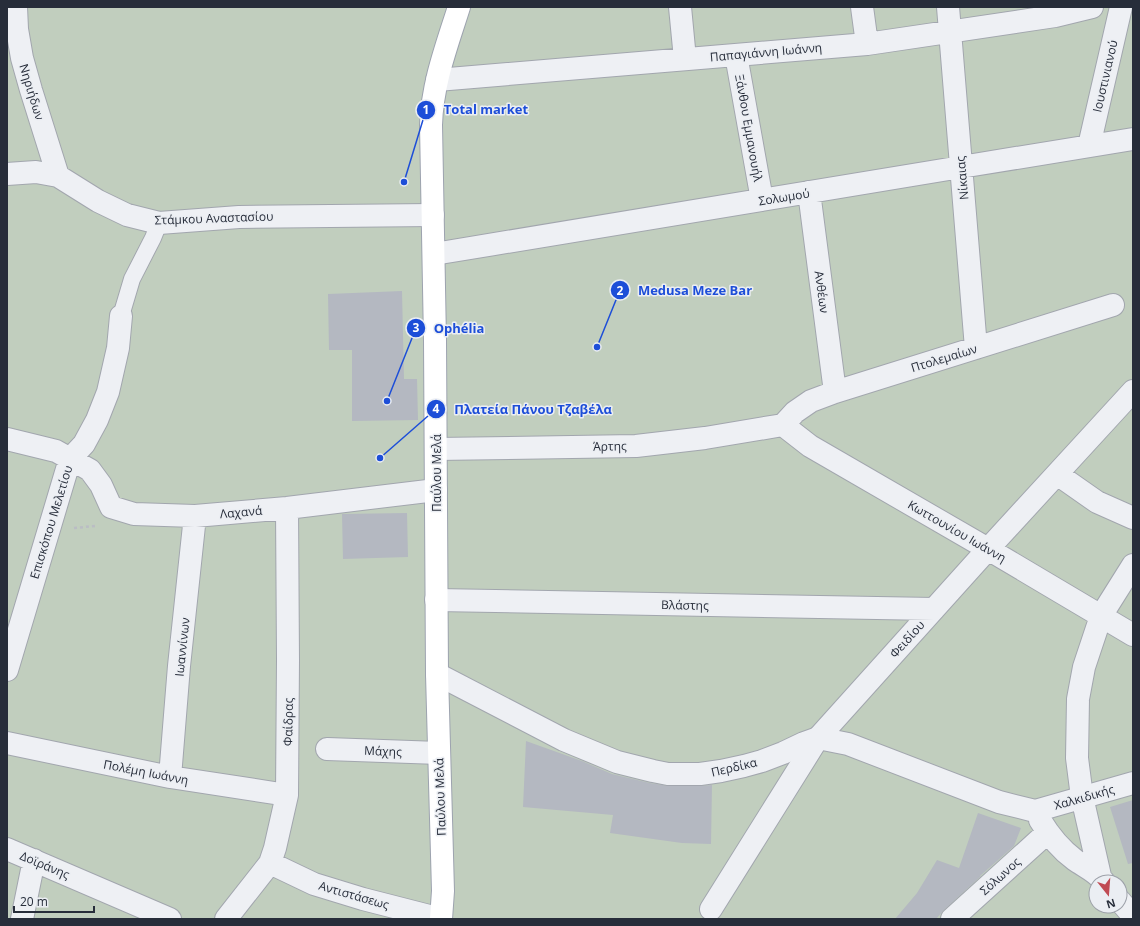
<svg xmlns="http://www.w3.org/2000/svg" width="1140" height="926" font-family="'Open Sans',sans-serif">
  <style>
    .green { fill: #c1cebe; fill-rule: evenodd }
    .building { fill: #b4b8c1 }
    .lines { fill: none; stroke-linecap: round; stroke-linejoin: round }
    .service-casing { stroke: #a2a6ae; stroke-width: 18 }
    .pedestrian-casing { stroke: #a2a6ae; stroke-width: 24 }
    .minor-casing { stroke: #a2a6ae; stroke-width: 24 }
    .tertiary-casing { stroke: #a2a6ae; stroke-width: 24 }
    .primary-casing { stroke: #9da3af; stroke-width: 24 }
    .path { stroke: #babdc4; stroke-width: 2.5; stroke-dasharray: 3 3; stroke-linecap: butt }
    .service { stroke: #eef0f4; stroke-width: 16 }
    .pedestrian { stroke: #eef0f4; stroke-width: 22 }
    .minor { stroke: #eef0f4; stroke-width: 22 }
    .tertiary { stroke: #eef0f4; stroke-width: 22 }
    .primary { stroke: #fff; stroke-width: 22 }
    .labels { text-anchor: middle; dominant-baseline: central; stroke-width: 3; stroke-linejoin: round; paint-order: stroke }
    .street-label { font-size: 12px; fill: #272d3a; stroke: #ebeef3 }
    .leader { fill: none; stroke: #1d4ed8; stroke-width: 1.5 }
    .callout-dot { fill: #1d4ed8; stroke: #ebeef3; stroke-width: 1.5 }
    .mark-label { font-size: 12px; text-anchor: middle; font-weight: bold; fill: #fff }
    .callout-label { font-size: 13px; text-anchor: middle; font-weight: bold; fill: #1d4ed8; stroke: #ebeef3; stroke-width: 3; stroke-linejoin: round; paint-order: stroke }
  </style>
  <rect width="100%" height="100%" fill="#dcdfe5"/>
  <path class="green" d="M 7,7 L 1133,7 L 1133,919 L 7,919 ZM 1096,882 L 1120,882 L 1120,906 L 1096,906 Z"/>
  <path class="building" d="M 402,291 L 404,379 L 417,379 L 418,420 L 352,421 L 352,350 L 329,350 L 328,294 Z
    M 407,513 L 408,557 L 343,559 L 342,514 Z
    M 526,741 L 582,761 L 612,774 L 650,783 L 668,786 L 700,786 L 712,785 L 711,844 L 682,843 L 610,833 L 613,815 L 523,807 Z
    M 1133,800 L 1133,863 L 1128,864 L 1110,807 Z
    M 978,813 L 1021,828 L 1014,846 L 980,876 L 981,876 L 944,910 L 936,919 L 895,919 L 917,893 L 937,860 L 959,868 Z"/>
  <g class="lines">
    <g class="service-casing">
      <path id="service" d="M 121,316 L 132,279 L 153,238 L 159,223"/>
    </g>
    <g class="pedestrian-casing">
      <path id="pedestrian" d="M 327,749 L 439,753"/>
    </g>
    <g class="minor-casing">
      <path id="minor" d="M 16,7 L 17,29 L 22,58 L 31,90 L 58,176
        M 680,7 L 685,59
        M 862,7 L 867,44
        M 948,7 L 976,348
        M 736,55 L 762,200
        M 437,80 L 867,44 L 1055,16 L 1092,7
        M 1089,146 L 1121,7
        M 7,174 L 36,172 L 58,176 L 98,201 L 127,215 L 159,223 L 239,217 L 433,215
        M 809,192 L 835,392
        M 434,254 L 961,167 L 1133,139
        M 783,425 L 810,446 L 988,549 L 1133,635
        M 783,425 L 795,412 L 811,401 L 835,392 L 1113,305
        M 7,439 L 56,451 L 90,470 L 101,485 L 111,507 L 134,514 L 195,516 L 287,508 L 436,490
        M 436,449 L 636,446 L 705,438 L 783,425
        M 1057,474 L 1097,502 L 1133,518
        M 436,600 L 934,609
        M 7,670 L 70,459 L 84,444 L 97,420 L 108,392 L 118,348 L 121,316
        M 7,743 L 170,777 L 287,795
        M 170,777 L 179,666 L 195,516
        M 1040,820 C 1049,835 1060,849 1075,860 C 1085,867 1097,872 1104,882
        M 7,849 L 170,919
        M 270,863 L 314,884 L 363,899 L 441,919
        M 1100,876 L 1082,797 L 1077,758 L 1078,699 L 1084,667 L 1101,616 L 1133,565
        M 1120,901 L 1133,916
        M 711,909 L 818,738 L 988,549 L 1133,391
        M 22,919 L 34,860
        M 226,919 L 270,863 L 275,848 L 287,795 L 288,660 L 287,508
        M 952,919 L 1048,832"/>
    </g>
    <g class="tertiary-casing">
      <path id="tertiary" d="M 437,674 L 564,740 L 617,762 L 653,771 L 668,774 L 700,774 L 721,771 L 744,766 L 762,761 L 783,753 L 804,743 L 818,738 L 848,744 L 999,802 L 1035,811 L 1133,783"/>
    </g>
    <g class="primary-casing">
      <path id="primary" d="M 441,919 L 443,891 L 437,674 L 435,341 L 431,125 C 432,84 447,45 459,7"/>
    </g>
    <path class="path" d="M 74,528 L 95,526"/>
    <use href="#service" class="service"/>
    <use href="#pedestrian" class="pedestrian"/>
    <use href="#minor" class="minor"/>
    <use href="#tertiary" class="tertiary"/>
    <use href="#primary" class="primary"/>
  </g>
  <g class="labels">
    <g class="street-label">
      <text transform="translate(766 52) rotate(-5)">Παπαγιάννη Ιωάννη</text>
      <text transform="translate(1105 76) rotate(-77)">Ιουστινιανού</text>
      <text transform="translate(32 92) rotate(73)">Νηριήδων</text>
      <text transform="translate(749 128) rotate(80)">Ξάνθου Εμμανουήλ</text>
      <text transform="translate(962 178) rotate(-95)">Νίκαιας</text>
      <text transform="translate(784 197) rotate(-9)">Σολωμού</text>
      <text transform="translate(214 218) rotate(-2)">Στάμκου Αναστασίου</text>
      <text transform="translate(822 292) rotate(82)">Ανθέων</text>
      <text transform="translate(944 358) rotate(-17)">Πτολεμαίων</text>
      <text transform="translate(610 446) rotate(-1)">Άρτης</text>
      <text transform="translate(436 473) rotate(-90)">Παύλου Μελά</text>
      <text transform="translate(241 512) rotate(-5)">Λαχανά</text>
      <text transform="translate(51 522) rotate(-73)">Επισκόπου Μελετίου</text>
      <text transform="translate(957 531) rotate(30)">Κωττουνίου Ιωάννη</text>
      <text transform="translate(685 605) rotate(1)">Βλάστης</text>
      <text transform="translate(907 639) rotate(-48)">Φειδίου</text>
      <text transform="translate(182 647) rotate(-84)">Ιωαννίνων</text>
      <text transform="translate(288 722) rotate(-89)">Φαίδρας</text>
      <text transform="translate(383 751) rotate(2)">Μάχης</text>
      <text transform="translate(734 767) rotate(-13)">Περδίκα</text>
      <text transform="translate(146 772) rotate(11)">Πολέμη Ιωάννη</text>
      <text transform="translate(440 797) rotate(-92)">Παύλου Μελά</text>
      <text transform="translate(1084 797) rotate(-16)">Χαλκιδικής</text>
      <text transform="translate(45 865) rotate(23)">Δοϊράνης</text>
      <text transform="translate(1000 876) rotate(-42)">Σόλωνος</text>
      <text transform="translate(354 895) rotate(16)">Αντιστάσεως</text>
    </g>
  </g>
  <path class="leader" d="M404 182L426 110M597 347L620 290M387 401L416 328M380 458L436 409"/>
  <g class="callout-dot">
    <circle cx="404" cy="182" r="4"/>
    <circle cx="597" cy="347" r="4"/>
    <circle cx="387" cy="401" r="4"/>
    <circle cx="380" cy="458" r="4"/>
    <circle cx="426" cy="110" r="10"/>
    <circle cx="620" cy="290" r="10"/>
    <circle cx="416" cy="328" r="10"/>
    <circle cx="436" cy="409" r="10"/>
  </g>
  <g class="mark-label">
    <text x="426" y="114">1</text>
    <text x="620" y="295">2</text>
    <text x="416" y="332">3</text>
    <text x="436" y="413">4</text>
  </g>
  <g class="callout-label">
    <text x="486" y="114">Total market</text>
    <text x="695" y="295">Medusa Meze Bar</text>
    <text x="459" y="333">Ophélia</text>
    <text x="533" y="414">Πλατεία Πάνου Τζαβέλα</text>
  </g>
  <rect width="1140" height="926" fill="none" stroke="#272d3a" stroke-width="16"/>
  <g transform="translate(1108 894) rotate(163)"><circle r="19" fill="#ebeef3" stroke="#9da1a9"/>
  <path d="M0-3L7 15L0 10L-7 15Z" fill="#c04b54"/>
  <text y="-6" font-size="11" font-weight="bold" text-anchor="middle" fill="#272d3a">N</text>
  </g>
  <path d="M14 906v6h80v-6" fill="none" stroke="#272d3a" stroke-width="2"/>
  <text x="20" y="906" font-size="12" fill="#272d3a" stroke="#ebeef3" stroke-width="3" paint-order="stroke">20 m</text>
</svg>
